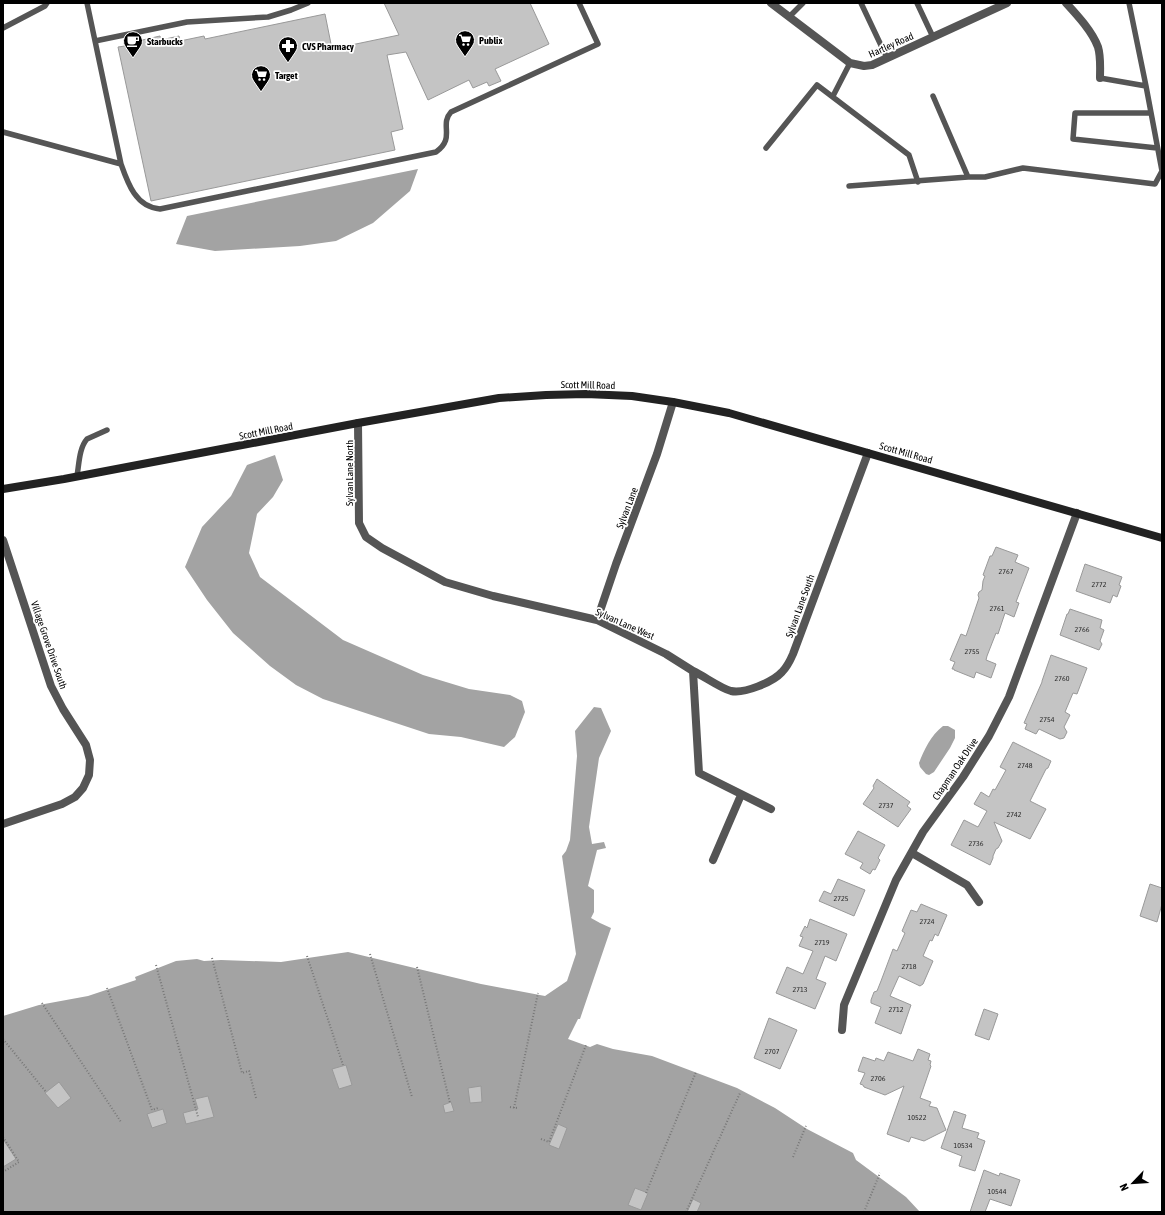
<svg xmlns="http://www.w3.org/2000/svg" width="1165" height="1215" font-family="'Asap Condensed',sans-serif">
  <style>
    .water { fill: #a3a3a3 }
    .building { fill: #c4c4c4; stroke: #999 }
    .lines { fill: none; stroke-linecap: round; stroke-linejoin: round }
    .path { stroke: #777; stroke-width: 2; stroke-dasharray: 1 2; stroke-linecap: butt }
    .lane { stroke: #555; stroke-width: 5.5 }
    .street { stroke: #555; stroke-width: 8 }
    .secondary { stroke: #222; stroke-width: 8 }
    .labels { text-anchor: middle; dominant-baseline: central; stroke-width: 3.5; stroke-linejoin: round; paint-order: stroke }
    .number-label { font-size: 8px; fill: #313131 }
    .poi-label { font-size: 10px; font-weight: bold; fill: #000; stroke: #fff; text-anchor: start }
    .street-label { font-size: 10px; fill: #000; stroke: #fff }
  </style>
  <rect width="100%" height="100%" fill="#fff"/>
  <path class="water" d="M 418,169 L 410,191 L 373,223 L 336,241 L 300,246 L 215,251 L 176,244 L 187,216 Z
    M 275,455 L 283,480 L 273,497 L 257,514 L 249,553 L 260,577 L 343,640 L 423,675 L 469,689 L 510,695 L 522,701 L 525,712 L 515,737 L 504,747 L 461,737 L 429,734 L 323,699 L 296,685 L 270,666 L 233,633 L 207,600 L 185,567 L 202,527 L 231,496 L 247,465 Z
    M 594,707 L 601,708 L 611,731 L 599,758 L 589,827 L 592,844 L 604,842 L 606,848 L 597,850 L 588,886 L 594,890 L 594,912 L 591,918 L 600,923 L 611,928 L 580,1019 L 578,1019 L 568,1039 L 590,1047 L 597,1044 L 613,1049 L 652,1056 L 737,1088 L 775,1108 L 807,1129 L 853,1153 L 856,1160 L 906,1197 L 920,1212 L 3,1212 L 3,1016 L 39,1005 L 88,996 L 136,980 L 135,977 L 176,961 L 197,959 L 204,961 L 221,960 L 281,962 L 348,952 L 481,984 L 545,996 L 567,981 L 576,954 L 562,856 L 566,851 L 570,840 L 577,756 L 575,731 Z
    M 943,726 L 948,726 L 955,730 L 955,738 L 950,748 L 934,772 L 929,775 L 926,774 L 920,767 L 919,763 C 924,750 931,735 943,726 Z"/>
  <path class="building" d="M 384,3 L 530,3 L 549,44 L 495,69 L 501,81 L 489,86 L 487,82 L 473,88 L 469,80 L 428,100 L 406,52 L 387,55 L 403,129 L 391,132 L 395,150 L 151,201 L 118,47 L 125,46 L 125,44 L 160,36 L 161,40 L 179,36 L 180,41 L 204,36 L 205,39 L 325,14 L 332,49 L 399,35 Z
    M 996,547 L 1018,555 L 1015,562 L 1029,568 L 1016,602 L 1019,603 L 1014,617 L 1005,613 L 998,634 L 996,633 L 987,656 L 986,660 L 996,664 L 991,678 L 976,672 L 974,678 L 954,670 L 954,669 L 952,669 L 955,662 L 950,660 L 961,634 L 966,636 L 979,598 L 978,595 L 979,592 L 982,590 L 983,581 L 985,576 L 983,575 L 990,556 L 992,556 Z
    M 1085,564 L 1122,577 L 1119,585 L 1121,586 L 1117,597 L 1113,595 L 1110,603 L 1076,591 Z
    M 1070,609 L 1102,620 L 1100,628 L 1104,630 L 1100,641 L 1102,644 L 1099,650 L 1060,635 L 1067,614 L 1068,614 Z
    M 1051,655 L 1087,668 L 1077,694 L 1073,693 L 1065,712 L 1070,715 L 1064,727 L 1067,732 L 1064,738 L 1060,739 L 1039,729 L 1036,734 L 1025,729 L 1027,724 L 1024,723 L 1042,682 L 1042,681 Z
    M 1013,742 L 1051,761 L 1048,768 L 1046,769 L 1030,801 L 1046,809 L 1030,839 L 994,822 L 1002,841 L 998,848 L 996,849 L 993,856 L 993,858 L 990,865 L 951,845 L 964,820 L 978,827 L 987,811 L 974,804 L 981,792 L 989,797 L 993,789 L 995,790 L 1006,770 L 1000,767 Z
    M 877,779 L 910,802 L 907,806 L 911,809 L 898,827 L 863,804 L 874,788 L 873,786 Z
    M 858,831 L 885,845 L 878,858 L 880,860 L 875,870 L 873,869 L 870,874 L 860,868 L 863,863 L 845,854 Z
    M 838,879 L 865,890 L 854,916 L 819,901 L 824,891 L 831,894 Z
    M 1150,884 L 1162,888 L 1162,904 L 1157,922 L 1140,916 Z
    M 921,904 L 947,915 L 938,936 L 935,934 L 932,941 L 930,940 L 923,956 L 933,961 L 923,984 L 920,986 L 899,976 L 890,996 L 911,1005 L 901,1034 L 875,1023 L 881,1007 L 871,1003 L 871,1000 L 874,992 L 877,991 L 881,981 L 893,949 L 897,951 L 905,933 L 902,931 L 911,910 L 917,912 Z
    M 810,919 L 847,934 L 836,961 L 825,956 L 816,979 L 826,983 L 815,1009 L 776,993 L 787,967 L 803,974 L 813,951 L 799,946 L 803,937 L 800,936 L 805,926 L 807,928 Z
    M 984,1009 L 998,1014 L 989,1040 L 975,1035 Z
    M 769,1018 L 797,1030 L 780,1069 L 754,1058 Z
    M 918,1049 L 930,1054 L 928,1060 L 931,1061 L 930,1065 L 931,1066 L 920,1098 L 931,1102 L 929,1106 L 937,1108 L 946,1130 L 924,1141 L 911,1137 L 909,1142 L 887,1134 L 904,1086 L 885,1095 L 864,1087 L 863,1085 L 860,1084 L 865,1073 L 858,1071 L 863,1057 L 875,1061 L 876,1058 L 884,1061 L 888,1052 L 913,1061 Z
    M 346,1065 L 352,1085 L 339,1089 L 332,1069 Z
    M 59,1082 L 71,1098 L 58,1108 L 45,1093 Z
    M 481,1086 L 482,1102 L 470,1103 L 468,1088 Z
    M 208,1096 L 214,1117 L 186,1124 L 183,1113 L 198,1109 L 195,1099 Z
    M 451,1102 L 454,1111 L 445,1113 L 443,1105 Z
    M 163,1109 L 167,1123 L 152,1128 L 147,1114 Z
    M 954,1111 L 966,1115 L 962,1128 L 979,1133 L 977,1138 L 985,1141 L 975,1171 L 959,1166 L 962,1156 L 941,1148 Z
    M 558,1124 L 567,1128 L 559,1149 L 549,1145 Z
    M 3,1139 L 16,1159 L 3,1167 Z
    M 984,1170 L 999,1176 L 1000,1173 L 1020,1180 L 1011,1206 L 990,1199 L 985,1212 L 970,1212 Z
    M 635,1188 L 648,1193 L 641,1210 L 628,1205 Z
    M 693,1199 L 701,1203 L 697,1212 L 687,1212 Z"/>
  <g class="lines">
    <path class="path" d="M 370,954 L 412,1097
      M 307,956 L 343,1065
      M 212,958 L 242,1073 L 249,1071 L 256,1098
      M 156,965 L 198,1117
      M 417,967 L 450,1103
      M 107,988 L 152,1110 L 158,1108
      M 42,1003 L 121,1122
      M 3,1039 L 46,1092
      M 510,1107 L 517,1108
      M 514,1108 L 538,993
      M 3,1137 L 19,1162 L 3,1172
      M 541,1139 L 549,1142 L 586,1045
      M 793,1157 L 806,1126
      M 646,1193 L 696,1072
      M 686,1212 L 740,1093
      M 864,1212 L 880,1173"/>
    <path class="lane" d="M 861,3 L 887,58
      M 917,3 L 933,37
      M 789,17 L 803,3
      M 3,28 L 45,6 L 47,3
      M 95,41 L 187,22 L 268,17 L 291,10 L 308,3
      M 1100,78 L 1146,86 L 1129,3
      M 833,96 L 850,63
      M 933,96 L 968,177
      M 1151,113 L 1075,113 L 1073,139 L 1157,148
      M 3,132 L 121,164 L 87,3
      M 766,148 L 817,85 L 909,155 L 918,182
      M 121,164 C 128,184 136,207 160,209 L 436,152 C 456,138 439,125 451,112 L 598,44 L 579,3
      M 849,186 L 968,177 L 985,177 L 1023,168 L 1155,184 L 1162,171 L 1146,86
      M 77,476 C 79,465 79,448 87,439 L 107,430"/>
    <path class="street" d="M 771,3 L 850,63 L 864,66 L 872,65 L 1007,3
      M 1066,3 C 1077,15 1092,31 1098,47 C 1101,57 1100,68 1100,78
      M 358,423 L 359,523 L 366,537 L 382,548 L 445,582 L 493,596 L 597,620 L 666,654 L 693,671 L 699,773 L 771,809
      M 3,540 L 51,686 L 63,709 L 86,745 L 90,760 L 89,775 L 83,788 L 75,797 L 62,804 L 3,824
      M 597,620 L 616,564 L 657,454 L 673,402
      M 693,671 C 704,676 720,688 731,691 C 744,694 773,682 782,672 C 787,667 790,661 793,654 L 868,453
      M 912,853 L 967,885 L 979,902
      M 713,860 L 741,795
      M 842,1030 L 844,1005 L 896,880 L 923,832 L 963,777 L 989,736 L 1009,697 L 1077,513"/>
    <path class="secondary" d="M 3,489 L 64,479 L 358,423 L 499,398 L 546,395 L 586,394 L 632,396 L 673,402 L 729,413 L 1162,538"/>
  </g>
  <defs>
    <g id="supermarket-pin" transform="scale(1)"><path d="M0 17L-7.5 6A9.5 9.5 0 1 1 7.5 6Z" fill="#000" stroke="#fff"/><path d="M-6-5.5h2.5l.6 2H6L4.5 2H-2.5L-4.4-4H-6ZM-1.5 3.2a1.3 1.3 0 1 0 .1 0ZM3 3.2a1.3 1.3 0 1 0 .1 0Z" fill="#fff"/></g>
    <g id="cafe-pin" transform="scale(1)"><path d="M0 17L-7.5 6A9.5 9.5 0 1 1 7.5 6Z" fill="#000" stroke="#fff"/><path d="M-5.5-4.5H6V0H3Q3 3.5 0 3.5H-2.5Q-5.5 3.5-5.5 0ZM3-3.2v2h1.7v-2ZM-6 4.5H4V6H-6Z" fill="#fff"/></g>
    <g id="pharmacy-pin" transform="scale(1)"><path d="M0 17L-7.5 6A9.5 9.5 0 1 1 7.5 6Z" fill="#000" stroke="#fff"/><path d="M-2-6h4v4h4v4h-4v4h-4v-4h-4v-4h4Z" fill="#fff"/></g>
  </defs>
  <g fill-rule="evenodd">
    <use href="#supermarket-pin" x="465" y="40"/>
    <use href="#cafe-pin" x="133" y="41"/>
    <use href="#pharmacy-pin" x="288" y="46"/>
    <use href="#supermarket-pin" x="261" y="75"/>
  </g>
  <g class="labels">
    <g class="number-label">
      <text x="1006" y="571">2767</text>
      <text x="1099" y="584">2772</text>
      <text x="997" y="608">2761</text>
      <text x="1082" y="629">2766</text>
      <text x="972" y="651">2755</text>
      <text x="1062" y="678">2760</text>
      <text x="1047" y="719">2754</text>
      <text x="1025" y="765">2748</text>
      <text x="886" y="805">2737</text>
      <text x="1014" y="814">2742</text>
      <text x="976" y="843">2736</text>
      <text x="841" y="898">2725</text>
      <text x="927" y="921">2724</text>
      <text x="822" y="942">2719</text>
      <text x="909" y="966">2718</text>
      <text x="800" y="989">2713</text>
      <text x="896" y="1009">2712</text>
      <text x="772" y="1051">2707</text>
      <text x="878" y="1078">2706</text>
      <text x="917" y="1117">10522</text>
      <text x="963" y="1145">10534</text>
      <text x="997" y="1191">10544</text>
    </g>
    <g class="poi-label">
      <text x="479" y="40">Publix</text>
      <text x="147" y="41">Starbucks</text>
      <text x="302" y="46">CVS Pharmacy</text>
      <text x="275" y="75">Target</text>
    </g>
    <g class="street-label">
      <text transform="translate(891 45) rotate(-24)">Hartley Road</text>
      <text transform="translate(588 385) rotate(1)">Scott Mill Road</text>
      <text transform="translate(266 431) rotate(-11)">Scott Mill Road</text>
      <text transform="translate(906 453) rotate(16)">Scott Mill Road</text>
      <text transform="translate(349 473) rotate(-90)">Sylvan Lane North</text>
      <text transform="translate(627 508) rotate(-69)">Sylvan Lane</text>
      <text transform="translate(800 606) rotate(-70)">Sylvan Lane South</text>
      <text transform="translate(625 624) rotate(24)">Sylvan Lane West</text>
      <text transform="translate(49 645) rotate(71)">Village Grove Drive South</text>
      <text transform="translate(955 769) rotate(-56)">Chapman Oak Drive</text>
    </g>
  </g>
  <rect width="1165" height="1215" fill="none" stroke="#000000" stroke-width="8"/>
  <g transform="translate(1133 1183) rotate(245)" stroke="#ffffff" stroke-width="3" paint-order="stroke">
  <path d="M0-3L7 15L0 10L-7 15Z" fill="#000000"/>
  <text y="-6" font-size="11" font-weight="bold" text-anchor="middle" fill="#000000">N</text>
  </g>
</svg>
